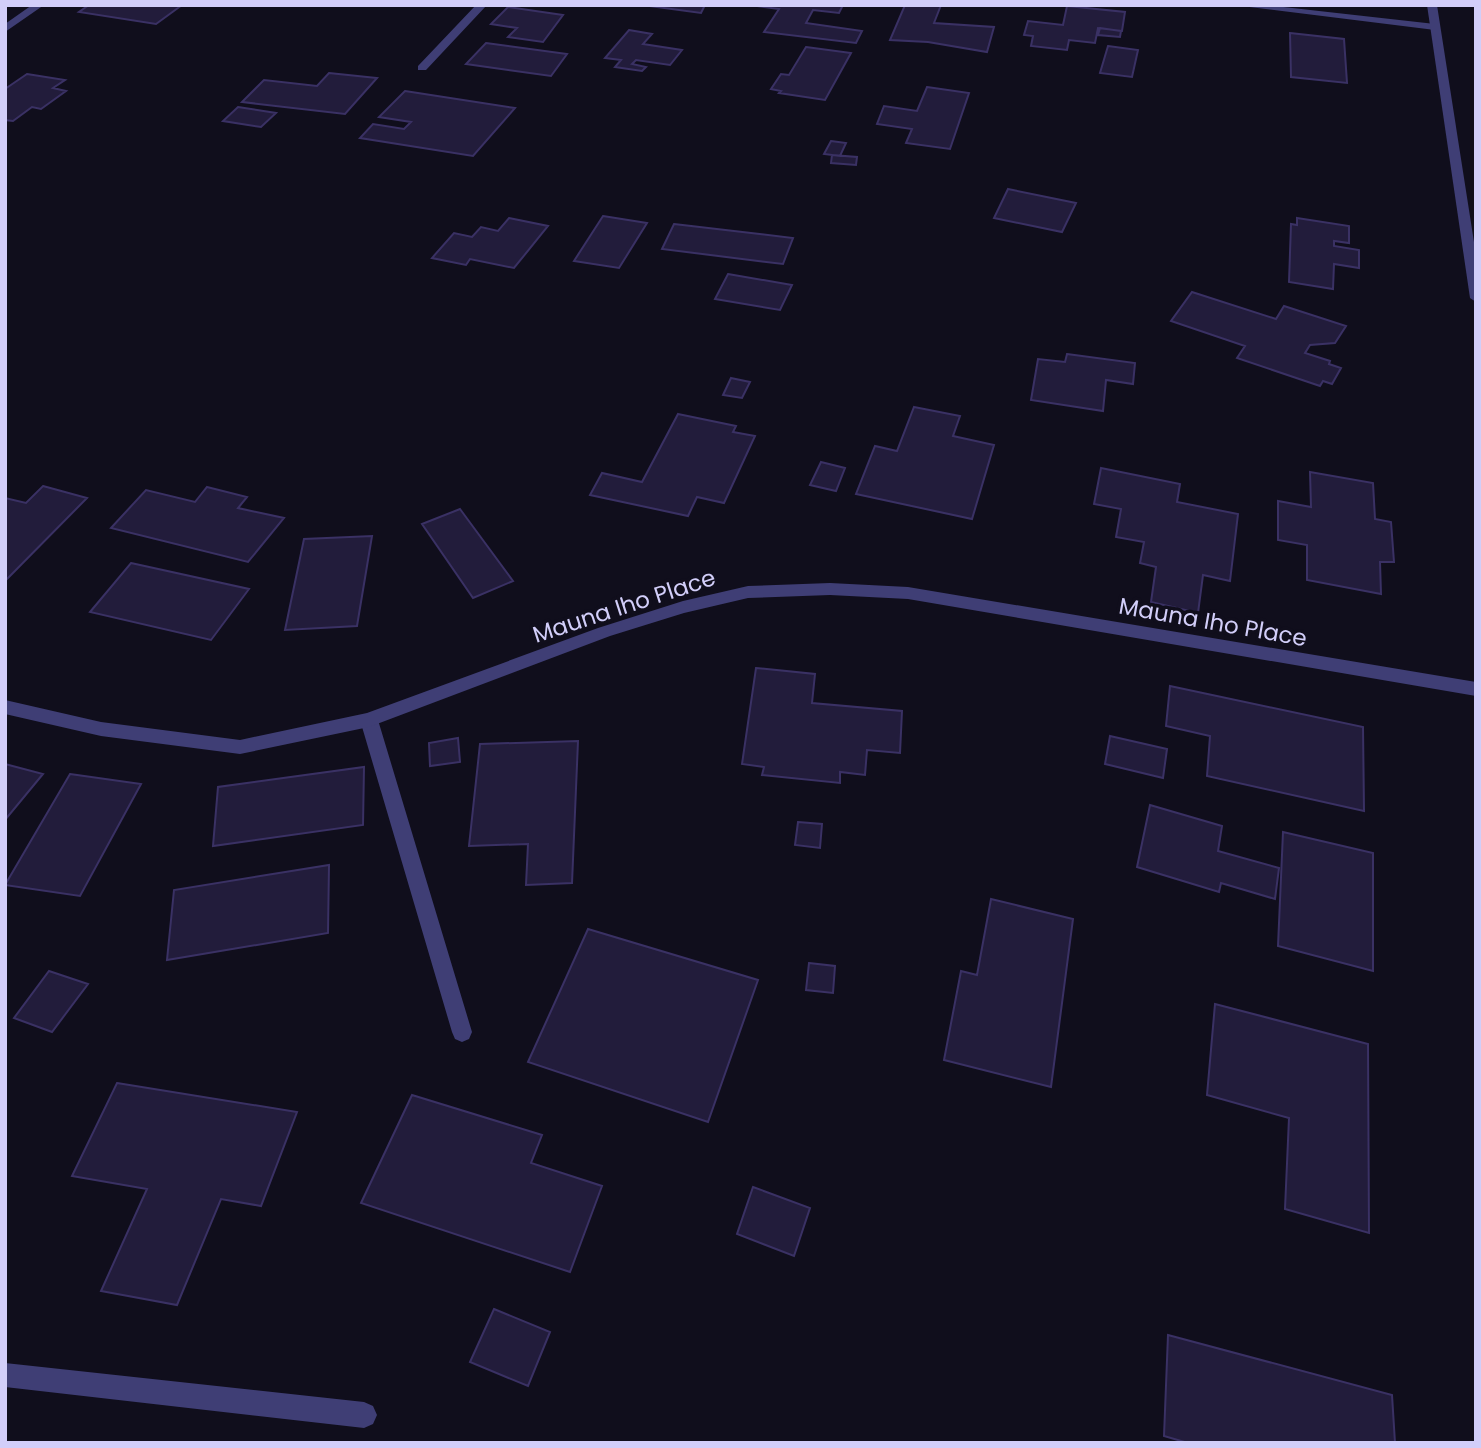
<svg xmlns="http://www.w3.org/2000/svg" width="1481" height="1448" font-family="Poppins,sans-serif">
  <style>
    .building { fill: #221c3b; stroke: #3a3164; stroke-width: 2 }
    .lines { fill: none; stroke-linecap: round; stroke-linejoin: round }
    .service { fill: #3f3e75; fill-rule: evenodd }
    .minor { fill: #3f3e75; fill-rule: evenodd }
    .tertiary { fill: #3f3e75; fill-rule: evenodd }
    .labels { text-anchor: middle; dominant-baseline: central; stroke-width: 7; stroke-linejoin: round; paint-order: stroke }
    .street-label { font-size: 23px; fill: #d2cef9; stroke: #100e1c }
  </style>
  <rect width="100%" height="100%" fill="#100e1c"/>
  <path class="building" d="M 89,5 L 182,5 L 156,24 L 79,12 Z
    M 642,5 L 705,5 L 701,13 Z
    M 750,5 L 843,5 L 839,13 L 813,10 L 806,23 L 862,31 L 856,43 L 764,32 L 779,9 Z
    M 905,5 L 941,5 L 934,23 L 994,27 L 987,52 L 928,42 L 890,40 Z
    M 1067,6 L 1125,12 L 1122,31 L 1098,28 L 1095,43 L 1069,40 L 1067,50 L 1031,46 L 1033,36 L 1024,35 L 1028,21 L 1063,25 Z
    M 508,7 L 563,15 L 543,42 L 508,37 L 517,28 L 491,24 Z
    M 1100,28 L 1121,31 L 1120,37 L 1098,35 Z
    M 629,30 L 652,34 L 643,44 L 682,50 L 670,65 L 636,60 L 632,64 L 646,67 L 642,71 L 615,67 L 621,60 L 605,58 Z
    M 1290,33 L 1344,39 L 1347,83 L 1291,77 Z
    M 486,43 L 567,54 L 551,76 L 466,64 Z
    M 1108,46 L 1138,50 L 1132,77 L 1100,73 Z
    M 806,47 L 851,53 L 825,100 L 779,93 L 781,91 L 771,89 L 781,74 L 789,75 Z
    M 329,73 L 377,78 L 345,114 L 242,102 L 264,80 L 317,86 Z
    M 27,74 L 65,80 L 53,88 L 66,91 L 41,109 L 32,107 L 13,121 L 5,120 L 5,89 Z
    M 927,87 L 969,93 L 950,149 L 906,143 L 912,129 L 877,124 L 884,106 L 917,111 Z
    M 405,91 L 515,108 L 473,156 L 360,138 L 373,124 L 404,129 L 411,122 L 379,117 Z
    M 238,107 L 276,113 L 261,127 L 223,121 Z
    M 831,141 L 846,143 L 840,156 L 824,154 Z
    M 832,155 L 857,157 L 856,165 L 831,163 Z
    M 1008,189 L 1076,203 L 1062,232 L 994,218 Z
    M 603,216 L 647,223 L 619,268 L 574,261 Z
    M 509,218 L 548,226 L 514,268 L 470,259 L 466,265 L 432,258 L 454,233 L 472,237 L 481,227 L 498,231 Z
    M 1297,218 L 1349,226 L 1349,243 L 1334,241 L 1334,246 L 1359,250 L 1359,268 L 1334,264 L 1333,289 L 1289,282 L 1291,224 L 1297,225 Z
    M 674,224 L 793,238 L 783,264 L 662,249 Z
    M 728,274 L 792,285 L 780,310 L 715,299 Z
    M 1192,292 L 1276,319 L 1284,306 L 1346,326 L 1335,343 L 1310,345 L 1305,353 L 1330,361 L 1329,364 L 1341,368 L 1332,384 L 1323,381 L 1320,386 L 1237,358 L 1245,346 L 1171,321 Z
    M 1067,354 L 1135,363 L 1133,384 L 1106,380 L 1103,411 L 1031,400 L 1038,359 L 1065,362 Z
    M 731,378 L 750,382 L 742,398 L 723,395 Z
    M 914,407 L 960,416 L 953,436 L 994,445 L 972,519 L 856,494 L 875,446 L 897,451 Z
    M 678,414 L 736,426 L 733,432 L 755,436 L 724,503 L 697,497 L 688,516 L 590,495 L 602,473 L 642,482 Z
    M 821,462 L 845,468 L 836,491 L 810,485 Z
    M 1101,468 L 1180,484 L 1177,502 L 1238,514 L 1230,581 L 1203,575 L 1198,613 L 1151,602 L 1156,567 L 1140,563 L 1144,542 L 1116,537 L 1121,509 L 1094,504 Z
    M 1310,472 L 1373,483 L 1375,519 L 1391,522 L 1394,562 L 1380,562 L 1381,594 L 1307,580 L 1307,545 L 1278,540 L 1278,501 L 1311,507 Z
    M 43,486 L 87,498 L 5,581 L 5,498 L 26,503 Z
    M 207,487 L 247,497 L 238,508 L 284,518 L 248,562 L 111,528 L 146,490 L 195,502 Z
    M 460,509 L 513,581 L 473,598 L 422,524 Z
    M 372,536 L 357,626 L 285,630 L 304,539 Z
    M 131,563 L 249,589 L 211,640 L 90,612 Z
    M 756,668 L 815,674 L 812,703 L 902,711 L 900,753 L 867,750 L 865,775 L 840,772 L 840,783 L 762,775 L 764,767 L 742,764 Z
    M 1170,686 L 1363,727 L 1364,811 L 1207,776 L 1210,736 L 1166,726 Z
    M 1110,736 L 1167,749 L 1163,778 L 1105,764 Z
    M 458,738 L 460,762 L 430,766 L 429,743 Z
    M 578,741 L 572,883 L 526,885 L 528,844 L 469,846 L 480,744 Z
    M 5,764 L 43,774 L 5,820 Z
    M 364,767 L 363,825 L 213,846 L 218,787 Z
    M 70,774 L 141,784 L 80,896 L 5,885 Z
    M 1150,805 L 1222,826 L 1218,851 L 1279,868 L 1275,899 L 1221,883 L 1219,892 L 1137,867 Z
    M 798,822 L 822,824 L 820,848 L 795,845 Z
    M 1283,832 L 1373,853 L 1373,971 L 1278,946 Z
    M 329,865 L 328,933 L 167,960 L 174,890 Z
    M 991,899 L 1073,919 L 1051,1087 L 944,1060 L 961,971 L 977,975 Z
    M 588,929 L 758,980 L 708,1122 L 528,1062 Z
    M 809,963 L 835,966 L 833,993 L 806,990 Z
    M 49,971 L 88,984 L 52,1032 L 14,1018 Z
    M 1215,1004 L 1368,1044 L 1369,1233 L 1285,1209 L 1289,1118 L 1207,1095 Z
    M 117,1083 L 297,1112 L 261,1206 L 221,1199 L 177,1305 L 101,1291 L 147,1189 L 72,1176 Z
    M 412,1095 L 542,1135 L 531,1163 L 602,1186 L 570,1272 L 361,1203 Z
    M 753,1187 L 810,1208 L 794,1256 L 737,1234 Z
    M 494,1309 L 550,1332 L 528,1386 L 470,1362 Z
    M 1168,1335 L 1392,1395 L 1395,1443 L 1188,1443 L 1164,1436 Z"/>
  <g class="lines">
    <path class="service" d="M 476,5 L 487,5 L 426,70 L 418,70 L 418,66 Z
      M 369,713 L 375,715 L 378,720 L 472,1032 L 469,1039 L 462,1042 L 455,1039 L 452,1032 L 360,720 L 363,715 Z
      M 5,1363 L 364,1402 L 373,1406 L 377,1415 L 373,1424 L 364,1428 L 5,1387 Z"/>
    <path class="minor" d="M 32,5 L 44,5 L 5,32 L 5,24 Z
      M 1233,5 L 1266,5 L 1435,24 L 1440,27 L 1435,30 Z
      M 830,583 L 908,587 L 1476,682 L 1476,696 L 908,599 L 830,595 L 748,598 L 684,613 L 610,636 L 369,727 L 240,754 L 101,736 L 5,714 L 5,700 L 101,722 L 240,740 L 367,713 L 598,628 L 683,601 L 748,586 Z"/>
    <path class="tertiary" d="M 1427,5 L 1437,5 L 1476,255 L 1476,302 L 1470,298 Z"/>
  </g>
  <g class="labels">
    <g class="street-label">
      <text transform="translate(624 606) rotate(-18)">Mauna Iho Place</text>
      <text transform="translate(1213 622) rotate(10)">Mauna Iho Place</text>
    </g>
  </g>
  <rect width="1481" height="1448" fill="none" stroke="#d2cef9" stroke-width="14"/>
</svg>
